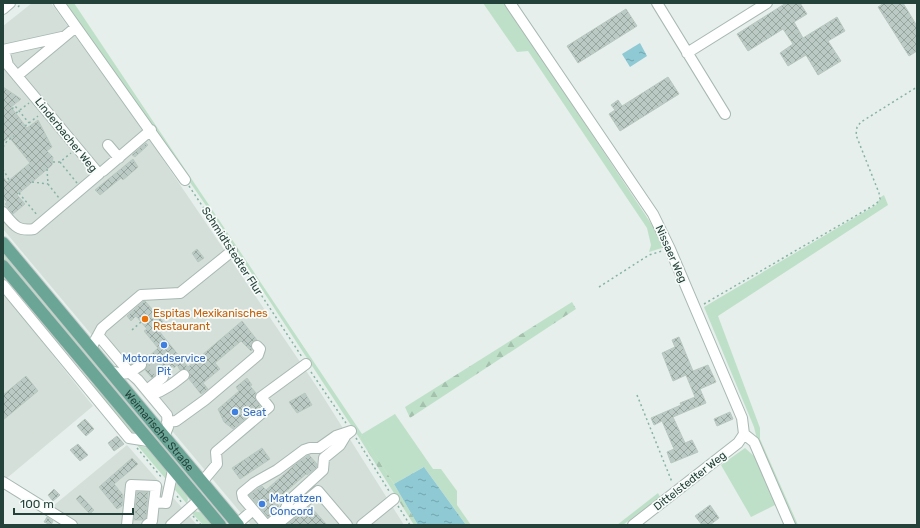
<svg xmlns="http://www.w3.org/2000/svg" width="920" height="528" font-family="Rubik,sans-serif">
  <style>
    .built { fill: #d4dfda }
    .green { fill: #bfe0c8 }
    .forest { fill: url(#forest-firs) }
    .water { fill: url(#water-ripples) }
    .building { fill: url(#building-cross-hatch); stroke: #b8c9c2 }
    .lines { fill: none; stroke-linecap: round; stroke-linejoin: round }
    .minor-tunnel { stroke: #bfccc8; stroke-width: 10; stroke-dasharray: 10 5; stroke-linecap: butt }
    .minor-casing { stroke: #a8b8b2; stroke-width: 12 }
    .major-casing { stroke: #c2cac8; stroke-width: 14 }
    .path { stroke: #86b3a5; stroke-width: 1.5; stroke-dasharray: 2 3; stroke-linecap: butt }
    .minor { stroke: #fff; stroke-width: 10 }
    .major { stroke: #6aa596; stroke-width: 12 }
    .food-dot { fill: #e8710a; stroke: #f7fbf9; stroke-width: 1.5 }
    .shop-dot { fill: #3f7fe0; stroke: #f7fbf9; stroke-width: 1.5 }
    .labels { text-anchor: middle; dominant-baseline: central; stroke-width: 3.5; stroke-linejoin: round; paint-order: stroke }
    .street-label { font-size: 11px; fill: #24423a; stroke: #f7fbf9 }
    .food-label { font-size: 11px; fill: #c56008; stroke: #f7fbf9; text-anchor: start }
    .shop-label { font-size: 11px; fill: #366cbe; stroke: #f7fbf9; text-anchor: start }
  </style>
  <defs>
    <pattern id="forest-firs" width="22" height="20" patternUnits="userSpaceOnUse"><rect width="22" height="20" fill="#bfe0c8"/><path d="M5 1l3.5 6h-7zM16 11l3.5 6h-7z" fill="#a4c1ad"/></pattern>
    <pattern id="water-ripples" width="26" height="14" patternUnits="userSpaceOnUse"><rect width="26" height="14" fill="#8ec9d4"/><path d="M2 4q2-2 4 0t4 0M15 11q2-2 4 0t4 0" fill="none" stroke="#74a5ad"/></pattern>
    <pattern id="building-cross-hatch" width="8" height="8" patternUnits="userSpaceOnUse"><rect width="8" height="8" fill="#bbcac4"/><path d="M0 0l8 8M0 8l8-8" fill="none" stroke="#98a6a0"/></pattern>
  </defs>
  <rect width="100%" height="100%" fill="#e6efeb"/>
  <path class="built" d="M 32,3 L 51,3 L 143,130 L 317,387 L 404,525 L 251,525 L 3,229 L 3,26 Z
    M 3,292 L 93,406 L 7,478 L 53,506 L 127,445 L 197,525 L 59,525 L 66,517 L 3,478 Z"/>
  <path class="green" d="M 66,3 L 74,3 L 362,434 L 395,414 L 433,469 L 441,469 L 457,491 L 457,505 L 471,525 L 466,525 L 424,467 L 394,484 L 362,435 L 360,439 L 225,233 Z
    M 483,3 L 505,3 L 656,231 L 665,247 L 649,252 L 651,245 L 647,228 L 528,51 L 517,52 Z
    M 884,195 L 888,205 L 718,316 L 760,428 L 760,439 L 798,525 L 794,525 L 757,439 L 754,427 L 704,307 L 876,205 L 881,197 Z
    M 3,252 L 201,489 L 200,490 L 196,490 L 3,259 Z
    M 3,272 L 53,333 L 64,350 L 63,352 L 3,280 Z
    M 88,382 L 99,388 L 135,432 L 131,433 Z
    M 137,445 L 151,449 L 184,489 L 188,499 L 187,504 Z
    M 745,448 L 754,456 L 777,504 L 751,517 L 721,465 Z
    M 658,493 L 660,497 L 623,525 L 617,525 Z
    M 195,511 L 203,513 L 214,525 L 203,525 L 191,512 Z"/>
  <path class="forest" d="M 572,302 L 576,309 L 410,418 L 405,407 Z
    M 362,434 L 394,484 L 418,525 L 414,525 L 360,439 Z"/>
  <path class="water" d="M 640,43 L 647,56 L 630,67 L 622,54 Z
    M 424,467 L 466,525 L 418,525 L 394,484 Z"/>
  <path class="building" d="M 786,3 L 800,3 L 807,14 L 794,22 L 803,38 L 837,17 L 845,31 L 828,41 L 841,61 L 818,75 L 806,55 L 788,66 L 780,53 L 793,44 L 783,29 L 748,51 L 737,34 Z
    M 884,3 L 903,3 L 917,26 L 917,51 L 909,56 L 878,7 Z
    M 626,9 L 637,26 L 578,63 L 567,46 Z
    M 668,77 L 679,94 L 620,131 L 609,114 L 615,110 L 611,105 L 618,100 L 622,106 Z
    M 3,87 L 21,99 L 11,107 L 27,128 L 38,120 L 52,147 L 47,151 L 53,157 L 52,165 L 17,195 L 25,204 L 13,214 L 5,204 L 7,202 L 3,198 L 3,177 L 7,182 L 30,163 L 9,137 L 3,142 Z
    M 146,143 L 148,145 L 135,157 L 132,155 Z
    M 133,159 L 138,167 L 123,180 L 121,178 L 100,195 L 95,190 Z
    M 197,249 L 204,258 L 198,262 L 192,253 Z
    M 144,301 L 145,301 L 166,325 L 159,331 L 188,367 L 242,321 L 257,340 L 253,341 L 251,344 L 252,350 L 251,351 L 241,341 L 215,363 L 220,369 L 203,383 L 208,389 L 201,394 L 189,379 L 190,374 L 187,369 L 180,370 L 177,365 L 174,368 L 173,366 L 167,372 L 163,370 L 160,370 L 152,378 L 145,370 L 147,365 L 145,360 L 158,348 L 144,331 L 147,329 L 136,316 L 131,321 L 127,316 Z
    M 679,337 L 693,371 L 708,365 L 716,382 L 700,389 L 706,403 L 673,417 L 685,443 L 692,440 L 698,452 L 671,463 L 667,452 L 674,449 L 662,421 L 654,425 L 651,418 L 681,405 L 680,403 L 695,397 L 686,375 L 673,381 L 662,353 L 675,347 L 672,340 Z
    M 26,376 L 38,391 L 3,420 L 3,395 Z
    M 247,378 L 252,385 L 250,386 L 256,393 L 255,398 L 260,406 L 233,429 L 224,422 L 218,409 L 239,391 L 236,387 Z
    M 305,393 L 312,405 L 297,413 L 289,402 Z
    M 730,412 L 733,419 L 717,426 L 714,419 Z
    M 85,419 L 94,429 L 86,436 L 77,426 Z
    M 117,436 L 124,444 L 114,451 L 108,443 Z
    M 78,444 L 88,455 L 80,461 L 70,450 Z
    M 262,448 L 270,459 L 240,479 L 232,468 Z
    M 309,455 L 317,464 L 317,467 L 307,475 L 306,474 L 275,501 L 279,506 L 268,517 L 249,495 L 262,486 L 266,490 L 297,463 Z
    M 132,458 L 138,464 L 114,484 L 123,495 L 122,506 L 117,509 L 99,487 Z
    M 54,489 L 60,495 L 53,501 L 48,495 Z
    M 137,492 L 148,492 L 146,518 L 143,520 L 134,520 Z
    M 80,495 L 94,510 L 90,514 L 76,499 Z
    M 710,505 L 719,518 L 710,525 L 702,525 L 695,516 Z
    M 310,506 L 327,525 L 287,525 Z
    M 47,517 L 53,521 L 51,525 L 44,522 Z"/>
  <g class="lines">
    <path class="minor-tunnel" d="M 141,365 L 148,359 L 162,376"/>
    <g class="minor-casing">
      <path id="minor" d="M 59,3 L 185,180
        M 510,3 L 653,214 L 670,249 L 742,418 L 744,434 L 754,442 L 790,525
        M 657,3 L 725,114
        M 3,9 L 10,3
        M 3,50 L 62,37
        M 687,53 L 767,3
        M 17,76 L 76,27
        M 108,145 L 119,158
        M 103,171 L 151,130
        M 3,212 C 13,224 17,232 34,229 L 99,174 L 8,65 L 4,50
        M 3,285 L 129,438 L 148,441
        M 98,335 L 130,373 L 138,380 L 167,415 L 168,427 L 164,437
        M 91,348 L 102,328 L 141,295 L 180,293 L 232,251
        M 110,371 C 127,375 127,375 141,365
        M 147,390 L 163,377 L 162,376
        M 151,395 C 164,391 174,383 184,375
        M 167,422 L 176,421 L 205,400 L 258,355 L 260,349 L 257,346
        M 3,482 L 72,525
        M 202,482 L 217,464 L 216,452 L 269,407 L 261,397 L 306,364
        M 280,522 L 318,491 L 347,525
        M 237,524 L 253,510
        M 127,525 L 131,485 L 156,486 L 154,502
        M 147,525 L 152,521 L 154,502 L 166,503 L 173,470
        M 171,525 L 199,500
        M 266,525 L 243,498 L 242,493 L 254,483 L 277,470 L 304,450 L 310,448 L 319,448 L 336,436 L 351,431 L 346,435 L 340,445 L 324,458 L 323,470 L 289,501 L 285,510 L 269,525
        M 362,525 L 394,499
        M 633,525 L 738,443 L 744,434"/>
    </g>
    <g class="major-casing">
      <g id="major">
        <path id="s1" d="M 3,243 L 238,525"/>
        <path d="M 3,266 L 220,525"/>
      </g>
    </g>
    <path class="path" d="M 18,7 L 22,3
      M 12,109 L 15,106 L 29,123
      M 16,113 L 29,103
      M 25,126 L 38,116
      M 3,147 L 7,141 L 14,136
      M 53,162 L 60,162 L 71,153
      M 60,162 L 77,183
      M 3,169 L 9,180
      M 47,169 L 48,184 L 59,198
      M 32,182 L 48,184
      M 189,186 L 227,243
      M 19,193 L 37,215
      M 237,258 L 302,357
      M 599,287 L 649,255 L 662,251
      M 704,304 L 876,204 L 880,199 L 879,193 L 856,135 L 857,127 L 861,122 L 917,87
      M 132,330 L 141,322
      M 311,372 L 346,423
      M 637,395 L 672,482
      M 356,438 L 389,491
      M 137,448 L 162,478
      M 177,496 L 182,503
      M 398,506 L 410,525
      M 193,516 L 201,525"/>
    <use href="#minor" class="minor"/>
    <use href="#major" class="major"/>
  </g>
  <circle class="food-dot" cx="145" cy="319" r="4"/>
  <g class="shop-dot">
    <circle cx="164" cy="345" r="4"/>
    <circle cx="235" cy="412" r="4"/>
    <circle cx="262" cy="504" r="4"/>
  </g>
  <g class="labels">
    <g class="street-label">
      <text transform="translate(66 135) rotate(51)">Linderbacher Weg</text>
      <text transform="translate(232 251) rotate(57)">Schmidtstedter Flur</text>
      <text transform="translate(671 254) rotate(66)">Nissaer Weg</text>
      <text stroke="none"><textPath href="#s1" startOffset="244">Weimarische Straße</textPath></text>
      <text transform="translate(690 481) rotate(-38)">Dittelstedter Weg</text>
    </g>
    <g class="food-label">
      <text x="153" y="313">Espitas Mexikanisches<tspan x="153" dy="13">Restaurant</tspan></text>
    </g>
    <g class="shop-label">
      <text x="164" y="358" text-anchor="middle">Motorradservice<tspan x="164" dy="13">Pit</tspan></text>
      <text x="243" y="412">Seat</text>
      <text x="270" y="498">Matratzen<tspan x="270" dy="13">Concord</tspan></text>
    </g>
  </g>
  <rect width="920" height="528" fill="none" stroke="#24423a" stroke-width="8"/>
  <path d="M14 508v6h119v-6" fill="none" stroke="#24423a" stroke-width="2"/>
  <text x="20" y="508" font-size="12" fill="#24423a" stroke="#f7fbf9" stroke-width="3" paint-order="stroke">100 m</text>
</svg>
